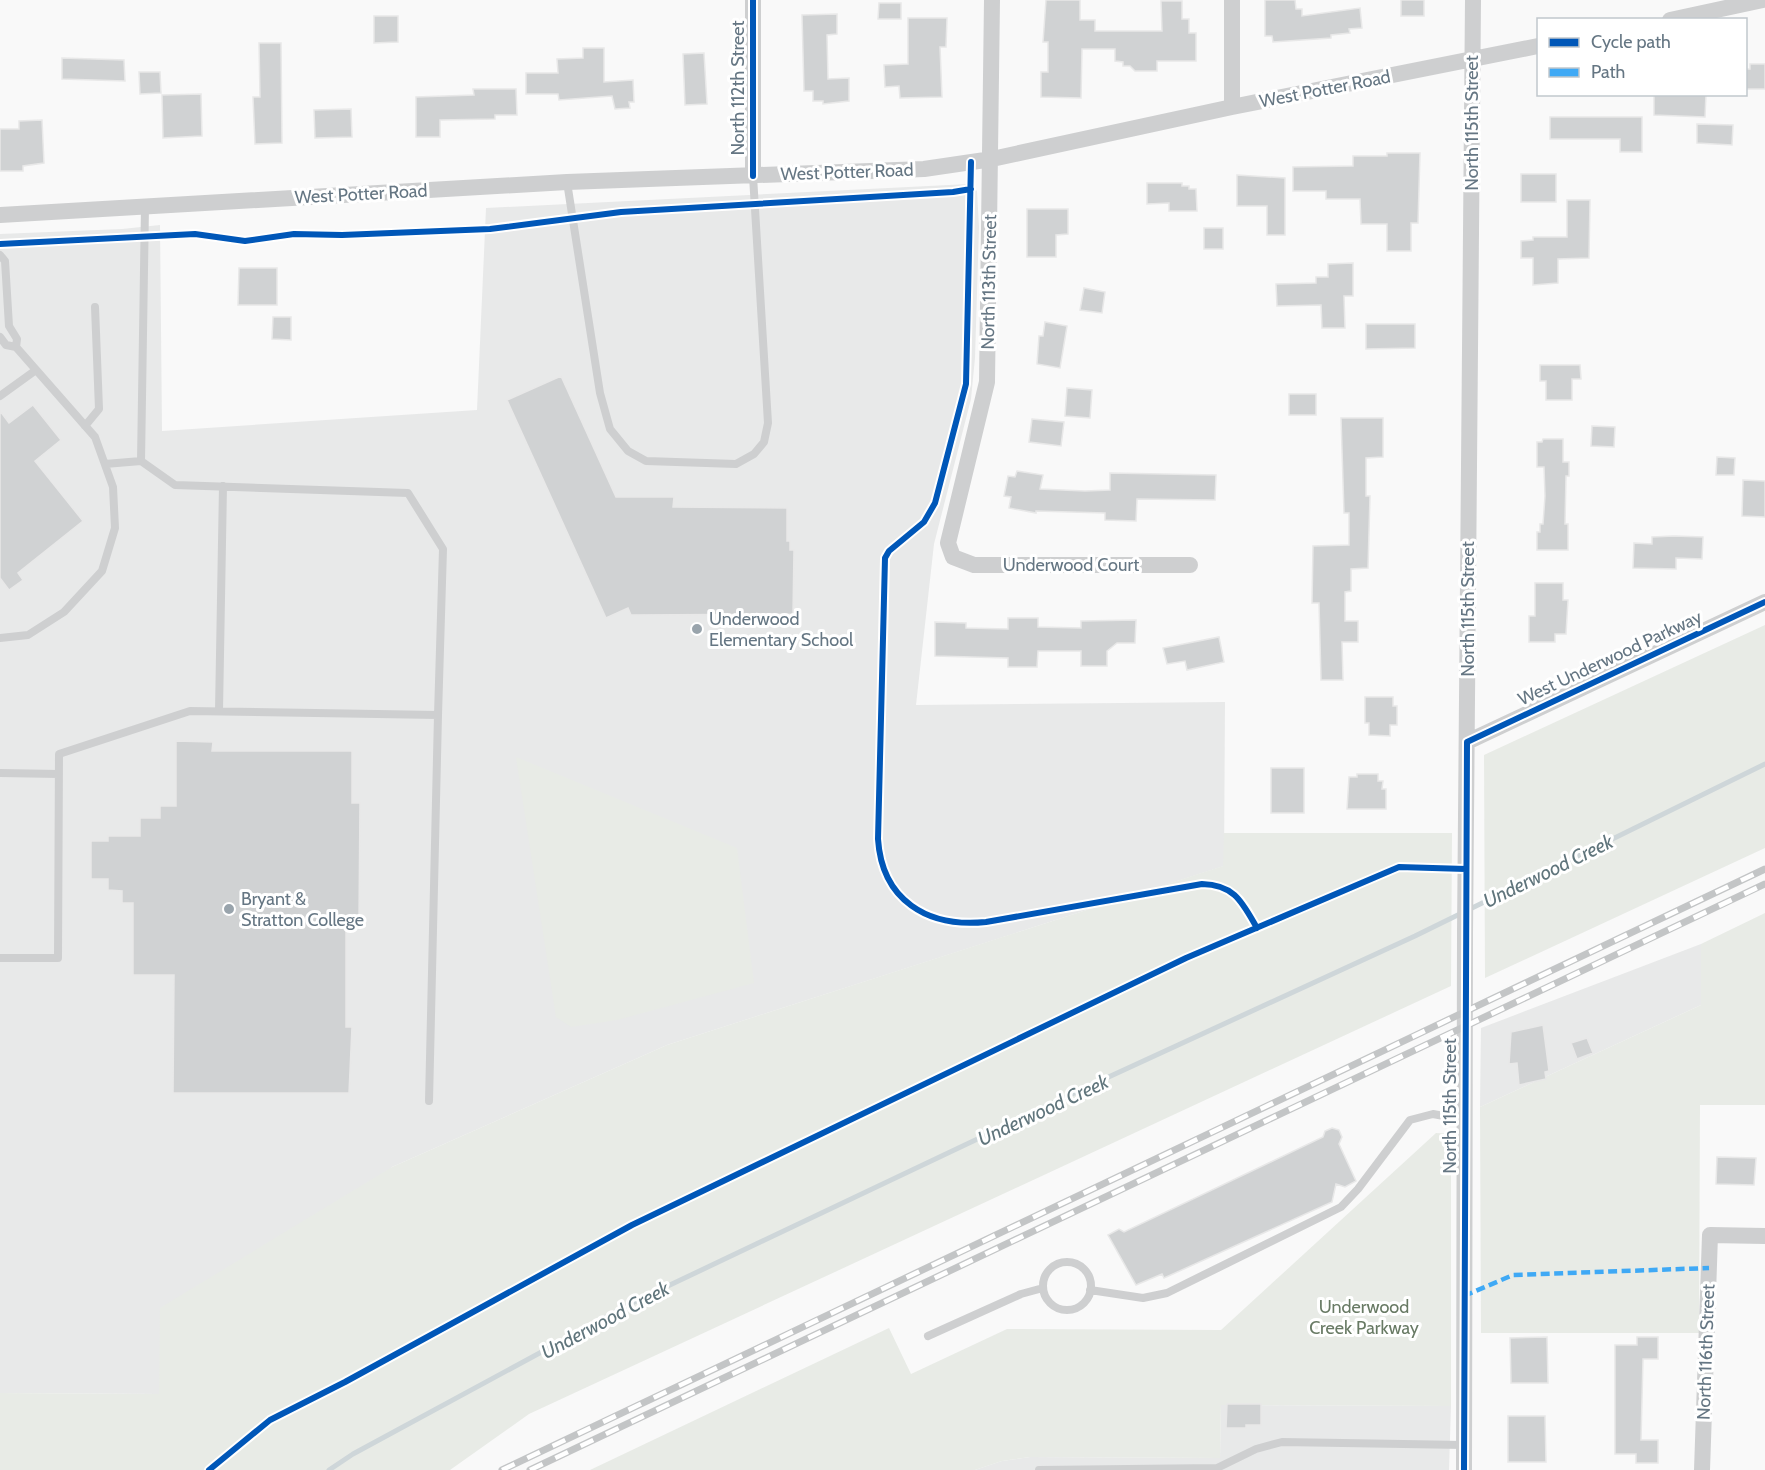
<svg xmlns="http://www.w3.org/2000/svg" width="1765" height="1470" font-family="Cabin,sans-serif">
  <style>
    .built { fill: #e8e9e9 }
    .green { fill: #e8ebe6 }
    .lines { fill: none; stroke-linecap: round; stroke-linejoin: round }
    .stream { stroke: #ced6d9; stroke-width: 5 }
    .building { fill: #d0d2d3; stroke: #e8e8e8; stroke-width: 1.5 }
    .lane { stroke: #cecfd0; stroke-width: 8 }
    .street { stroke: #cecfd0; stroke-width: 16 }
    .rail-casing { stroke: #c3c5c6; stroke-width: 7 }
    .rail { stroke: #fff; stroke-width: 4.5; stroke-dasharray: 14; stroke-linecap: butt }
    .quiet { stroke: #3fa9f5; stroke-width: 4.5; stroke-dasharray: 9 4.5; stroke-linecap: butt }
    .cycleway-casing { stroke: #fff; stroke-width: 10 }
    .cycleway { stroke: #0057b8; stroke-width: 6 }
    .poi-dot { fill: #99a4ac; stroke: #fff; stroke-width: 2 }
    .labels { text-anchor: middle; dominant-baseline: central; stroke-width: 6; stroke-linejoin: round; paint-order: stroke }
    .street-label { font-size: 18px; fill: #657683; stroke: #fff }
    .poi-label { font-size: 18px; fill: #657683; stroke: #fff; text-anchor: start }
    .park-label { font-size: 18px; fill: #687a64; stroke: #fff }
    .water-label { font-size: 20px; font-style: italic; fill: #60757c; stroke: #fff }
  </style>
  <rect width="100%" height="100%" fill="#f9f9f9"/>
  <path class="built" d="M 969,184 L 977,191 L 979,227 L 975,358 L 971,399 L 934,544 L 916,705 L 1225,702 L 1224,866 L 667,1045 L 392,1167 L 159,1394 L 0,1393 L 0,234 L 122,229 L 160,225 L 162,431 L 477,410 L 486,208 Z
    M 1701,944 L 1701,1005 L 1480,1107 L 1481,1028 Z
    M 1221,1405 L 1451,1406 L 1449,1470 L 975,1470 L 1002,1461 L 1030,1457 L 1220,1458 Z"/>
  <path class="green" d="M 1765,625 L 1765,848 L 1485,978 L 1484,755 Z
    M 516,757 L 737,848 L 754,983 L 617,1020 L 571,1027 L 556,1017 Z
    M 1224,833 L 1452,833 L 1451,986 L 529,1414 L 450,1470 L 0,1470 L 0,1393 L 159,1394 L 160,1308 L 392,1167 L 667,1045 L 1223,866 Z
    M 1765,913 L 1765,1105 L 1700,1105 L 1699,1333 L 1481,1333 L 1480,1107 L 1701,1005 L 1701,944 Z
    M 1436,1133 L 1451,1134 L 1451,1406 L 1221,1405 L 1220,1458 L 1030,1457 L 1002,1461 L 975,1470 L 590,1470 L 889,1328 L 911,1374 L 1007,1329 L 1221,1330 Z"/>
  <g class="lines">
    <path class="stream" d="M 329,1470 L 353,1454 L 632,1303 L 1089,1086 L 1415,936 L 1765,764"/>
  </g>
  <path class="building" d="M 1046,0 L 1080,0 L 1080,20 L 1095,20 L 1095,31 L 1162,31 L 1161,1 L 1182,1 L 1182,19 L 1189,19 L 1189,33 L 1196,33 L 1196,61 L 1157,61 L 1157,71 L 1135,71 L 1130,66 L 1123,66 L 1123,62 L 1115,61 L 1115,49 L 1082,49 L 1081,98 L 1041,97 L 1041,72 L 1048,72 L 1048,42 L 1043,42 Z
    M 1265,0 L 1295,0 L 1296,9 L 1302,9 L 1302,16 L 1360,8 L 1362,28 L 1349,29 L 1350,33 L 1331,35 L 1331,38 L 1273,42 L 1272,36 L 1265,36 Z
    M 1401,0 L 1424,0 L 1424,16 L 1401,16 Z
    M 879,3 L 901,3 L 901,19 L 878,19 Z
    M 837,14 L 837,34 L 827,35 L 828,79 L 849,78 L 849,101 L 823,104 L 823,101 L 813,101 L 813,91 L 804,91 L 802,15 Z
    M 374,16 L 398,16 L 398,42 L 374,43 Z
    M 908,18 L 947,18 L 946,47 L 940,47 L 942,97 L 900,98 L 899,86 L 885,87 L 884,65 L 908,64 Z
    M 259,43 L 281,43 L 282,143 L 255,144 L 253,97 L 260,97 Z
    M 583,48 L 604,48 L 604,82 L 633,80 L 634,102 L 629,102 L 630,108 L 615,109 L 612,96 L 559,100 L 558,94 L 526,94 L 526,73 L 558,73 L 557,59 L 583,58 Z
    M 704,53 L 707,104 L 685,105 L 683,54 Z
    M 62,58 L 124,60 L 125,81 L 62,79 Z
    M 1750,64 L 1765,64 L 1765,89 L 1746,89 L 1746,69 L 1750,69 Z
    M 139,72 L 160,72 L 161,93 L 140,94 Z
    M 473,89 L 516,89 L 517,115 L 495,115 L 495,119 L 440,120 L 440,137 L 416,137 L 416,97 L 474,95 Z
    M 201,94 L 202,136 L 163,138 L 162,95 Z
    M 1654,94 L 1706,94 L 1705,117 L 1654,115 Z
    M 351,109 L 352,137 L 315,138 L 314,110 Z
    M 1550,117 L 1642,117 L 1642,152 L 1620,152 L 1620,139 L 1550,139 Z
    M 42,120 L 44,163 L 23,166 L 23,171 L 0,171 L 0,129 L 19,129 L 19,121 Z
    M 1697,124 L 1733,125 L 1732,145 L 1697,143 Z
    M 1387,153 L 1420,153 L 1418,223 L 1411,223 L 1411,251 L 1387,251 L 1387,224 L 1361,224 L 1360,199 L 1326,199 L 1326,191 L 1293,191 L 1293,167 L 1353,166 L 1353,156 L 1387,156 Z
    M 1521,174 L 1556,174 L 1556,202 L 1521,202 Z
    M 1237,175 L 1285,178 L 1285,235 L 1267,235 L 1267,206 L 1237,206 Z
    M 1147,183 L 1182,183 L 1182,186 L 1189,186 L 1189,189 L 1196,189 L 1197,211 L 1169,211 L 1169,203 L 1147,204 Z
    M 1567,200 L 1590,200 L 1589,258 L 1558,259 L 1558,283 L 1533,285 L 1533,258 L 1521,258 L 1521,241 L 1533,240 L 1533,237 L 1567,237 Z
    M 1027,209 L 1068,209 L 1068,234 L 1056,235 L 1056,257 L 1027,257 Z
    M 1204,228 L 1223,228 L 1223,249 L 1204,249 Z
    M 1353,263 L 1353,296 L 1344,296 L 1345,328 L 1322,328 L 1321,305 L 1277,306 L 1276,284 L 1316,283 L 1316,277 L 1328,277 L 1328,264 Z
    M 239,268 L 277,268 L 277,305 L 238,305 Z
    M 1084,288 L 1105,292 L 1102,313 L 1080,310 Z
    M 273,317 L 291,317 L 291,340 L 272,339 Z
    M 1045,322 L 1067,326 L 1060,368 L 1037,364 L 1039,336 L 1043,336 Z
    M 1366,324 L 1415,324 L 1415,348 L 1366,349 Z
    M 1540,365 L 1580,365 L 1581,379 L 1572,379 L 1572,400 L 1546,400 L 1546,381 L 1540,381 Z
    M 561,376 L 616,497 L 674,497 L 673,507 L 787,508 L 787,541 L 790,541 L 790,550 L 794,550 L 793,614 L 631,615 L 628,608 L 606,618 L 507,400 Z
    M 1067,388 L 1092,390 L 1090,418 L 1065,416 Z
    M 1289,394 L 1316,394 L 1316,415 L 1289,415 Z
    M 33,405 L 61,440 L 35,461 L 83,521 L 18,573 L 23,580 L 9,590 L 0,578 L 0,411 L 9,423 Z
    M 1341,418 L 1383,418 L 1383,457 L 1366,458 L 1366,496 L 1370,496 L 1368,568 L 1351,569 L 1351,591 L 1345,592 L 1345,621 L 1358,621 L 1358,642 L 1342,642 L 1343,680 L 1321,680 L 1319,603 L 1312,603 L 1313,546 L 1349,545 L 1349,513 L 1344,513 Z
    M 1032,419 L 1064,422 L 1061,446 L 1029,442 Z
    M 1592,426 L 1615,427 L 1614,447 L 1591,446 Z
    M 1543,439 L 1563,439 L 1563,462 L 1569,462 L 1569,476 L 1566,476 L 1565,524 L 1568,524 L 1568,550 L 1537,550 L 1537,532 L 1540,532 L 1540,524 L 1543,524 L 1545,496 L 1544,467 L 1537,467 L 1537,442 L 1542,442 Z
    M 1717,457 L 1735,458 L 1734,475 L 1716,475 Z
    M 1017,471 L 1043,475 L 1040,489 L 1085,491 L 1110,490 L 1110,473 L 1216,475 L 1215,500 L 1137,499 L 1136,521 L 1105,520 L 1105,513 L 1036,511 L 1036,513 L 1009,508 L 1011,497 L 1004,496 L 1008,476 L 1015,477 Z
    M 1743,480 L 1765,481 L 1765,517 L 1742,516 Z
    M 1674,536 L 1703,537 L 1702,559 L 1676,558 L 1676,569 L 1633,568 L 1634,543 L 1652,544 L 1652,537 Z
    M 1535,583 L 1563,583 L 1563,600 L 1568,600 L 1566,634 L 1555,634 L 1555,642 L 1529,642 L 1529,616 L 1535,616 Z
    M 1008,618 L 1038,618 L 1038,627 L 1081,628 L 1081,621 L 1136,620 L 1135,643 L 1117,643 L 1107,651 L 1107,666 L 1081,666 L 1081,651 L 1038,651 L 1037,667 L 1008,667 L 1008,658 L 935,656 L 935,622 L 966,623 L 966,628 L 1008,629 Z
    M 1219,637 L 1224,662 L 1187,670 L 1185,661 L 1167,664 L 1163,648 Z
    M 1365,697 L 1393,697 L 1393,706 L 1397,706 L 1397,725 L 1390,725 L 1390,736 L 1369,735 L 1369,723 L 1365,723 Z
    M 176,741 L 213,742 L 212,751 L 352,751 L 352,803 L 360,803 L 359,922 L 346,922 L 346,1027 L 352,1027 L 349,1093 L 173,1093 L 174,975 L 133,975 L 133,903 L 122,903 L 122,891 L 108,890 L 108,879 L 91,879 L 91,841 L 108,841 L 108,836 L 140,836 L 140,818 L 160,818 L 160,806 L 176,806 Z
    M 1271,768 L 1304,768 L 1304,813 L 1271,813 Z
    M 1357,774 L 1378,774 L 1378,781 L 1383,781 L 1382,789 L 1386,789 L 1386,809 L 1347,809 L 1349,777 L 1357,777 Z
    M 1543,1025 L 1549,1071 L 1545,1072 L 1546,1079 L 1519,1085 L 1517,1063 L 1509,1064 L 1511,1032 Z
    M 1587,1038 L 1593,1053 L 1577,1059 L 1571,1043 Z
    M 1332,1128 L 1339,1130 L 1342,1137 L 1339,1144 L 1356,1181 L 1345,1187 L 1336,1184 L 1332,1202 L 1164,1278 L 1162,1274 L 1136,1285 L 1108,1235 L 1119,1229 L 1124,1232 L 1323,1137 L 1325,1131 Z
    M 1717,1157 L 1756,1158 L 1754,1185 L 1716,1184 Z
    M 1547,1337 L 1548,1383 L 1511,1383 L 1510,1338 Z
    M 1637,1337 L 1658,1337 L 1658,1359 L 1643,1359 L 1641,1440 L 1658,1440 L 1658,1463 L 1636,1463 L 1636,1454 L 1615,1454 L 1615,1345 L 1637,1345 Z
    M 1227,1404 L 1261,1404 L 1261,1425 L 1246,1425 L 1246,1428 L 1226,1428 Z
    M 1508,1416 L 1545,1416 L 1546,1462 L 1508,1462 Z"/>
  <g class="lines">
    <path class="lane" d="M 567,182 L 600,393 L 610,429 L 628,451 L 646,461 L 736,464 L 754,454 L 764,442 L 768,423 L 753,176
      M 0,255 L 5,261 L 9,326 L 17,339 L 16,347 L 6,345 L 0,337
      M 0,396 L 36,370
      M 85,426 L 99,409 L 95,307
      M 105,464 L 141,461
      M 0,638 L 28,635 L 64,612 L 102,571 L 115,528 L 113,487 L 95,437 L 16,347
      M 219,711 L 223,486
      M 0,773 L 59,774
      M 0,958 L 58,958 L 59,754 L 190,711 L 438,715 L 443,549 L 408,493 L 175,485 L 141,461 L 145,206
      M 429,1101 L 438,715
      M1043 1286a24 24 0 1 1 48 0a24 24 0 1 1-48 0Z
      M 1090,1290 L 1143,1298 L 1167,1293 L 1341,1207 L 1358,1189 L 1410,1120 L 1433,1114 L 1465,1120
      M 928,1336 L 1021,1294 L 1043,1288
      M 1217,1468 L 1256,1449 L 1282,1442 L 1464,1445
      M 1039,1470 L 1217,1468 L 1217,1470"/>
    <path class="street" d="M 992,0 L 987,382 L 948,543 L 953,557 L 974,565 L 1190,565
      M 1670,20 L 1763,0
      M 1232,107 L 1232,0
      M 753,176 L 753,0
      M 0,215 L 567,182 L 924,169 L 992,159 L 1232,107 L 1538,46
      M 1467,742 L 1765,602
      M 1464,1470 L 1465,933 L 1473,0
      M 1702,1470 L 1710,1235 L 1765,1236"/>
    <g class="rail-casing">
      <path id="rail" d="M 502,1470 L 1765,869
        M 530,1470 L 1765,884"/>
    </g>
    <use href="#rail" class="rail"/>
    <path class="quiet" d="M 1464,1296 L 1513,1275 L 1709,1268"/>
    <g class="cycleway-casing">
      <path id="cycleway" d="M 971,162 L 966,384 L 935,503 L 924,522 L 889,551 L 885,558 L 878,839 C 882,900 927,928 986,922 L 1202,884 C 1235,885 1242,902 1257,928
        M 753,176 L 753,0
        M 0,244 L 195,234 L 245,241 L 294,234 L 342,235 L 490,229 L 621,212 L 953,192 L 971,189
        M 209,1470 L 270,1420 L 345,1382 L 632,1225 L 1186,958 L 1399,867 L 1466,869
        M 1464,1470 L 1467,742 L 1765,602"/>
    </g>
    <use href="#cycleway" class="cycleway"/>
  </g>
  <g class="poi-dot">
    <circle cx="697" cy="629" r="6"/>
    <circle cx="229" cy="909" r="6"/>
  </g>
  <g class="labels">
    <g class="street-label">
      <text transform="translate(738 88) rotate(-90)">North 112th Street</text>
      <text transform="translate(1325 89) rotate(-11)">West Potter Road</text>
      <text transform="translate(1472 123) rotate(-90)">North 115th Street</text>
      <text transform="translate(847 172) rotate(-2)">West Potter Road</text>
      <text transform="translate(361 194) rotate(-3)">West Potter Road</text>
      <text transform="translate(989 282) rotate(-89)">North 113th Street</text>
      <text x="1071" y="565">Underwood Court</text>
      <text transform="translate(1468 609) rotate(-90)">North 115th Street</text>
      <text transform="translate(1610 658) rotate(-25)">West Underwood Parkway</text>
      <text transform="translate(1450 1106) rotate(-90)">North 115th Street</text>
      <text transform="translate(1706 1352) rotate(-88)">North 116th Street</text>
    </g>
    <g class="poi-label">
      <text x="709" y="619">Underwood<tspan x="709" dy="21">Elementary School</tspan></text>
      <text x="241" y="899">Bryant &amp;<tspan x="241" dy="21">Stratton College</tspan></text>
    </g>
    <g class="park-label">
      <text x="1364" y="1307">Underwood<tspan x="1364" dy="21">Creek Parkway</tspan></text>
    </g>
    <g class="water-label">
      <text transform="translate(1548 871) rotate(-26)">Underwood Creek</text>
      <text transform="translate(1043 1110) rotate(-25)">Underwood Creek</text>
      <text transform="translate(605 1320) rotate(-28)">Underwood Creek</text>
    </g>
  </g>
  <rect x="1537" y="18" width="210" height="78" fill="#ffffff" stroke="#c1c8cd" stroke-width="1.5"/>
  <rect x="1549" y="38" width="30" height="9" fill="#0057b8" stroke="#c1c8cd" stroke-width="1.5"/>
  <text x="1591" y="48" font-size="18" fill="#657683">Cycle path</text>
  <rect x="1549" y="68" width="30" height="9" fill="#3fa9f5" stroke="#c1c8cd" stroke-width="1.5"/>
  <text x="1591" y="78" font-size="18" fill="#657683">Path</text>
</svg>
